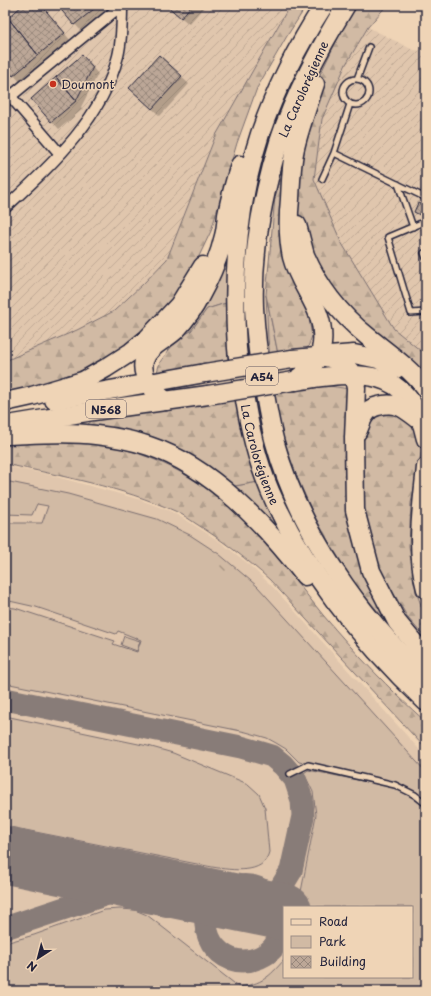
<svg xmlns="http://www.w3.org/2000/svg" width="431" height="996" font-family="'Playpen Sans',sans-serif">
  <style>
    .built { fill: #e0c6ad; fill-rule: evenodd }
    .industrial { fill: url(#industrial-furrows) }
    .green { fill: #d1baa4; stroke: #7a6e70 }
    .forest { fill: url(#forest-firs); stroke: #7a6e70 }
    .shadow { fill: #0003 }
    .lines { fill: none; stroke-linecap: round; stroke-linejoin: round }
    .taxiway { stroke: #887b78; stroke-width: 23 }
    .runway { stroke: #887b78; stroke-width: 57 }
    .building { fill: url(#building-cross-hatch); stroke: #22223b }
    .lane-casing { stroke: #22223b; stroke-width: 8 }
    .street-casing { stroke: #22223b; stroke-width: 13 }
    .highway-casing { stroke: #22223b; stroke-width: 21 }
    .lane { stroke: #efd4b6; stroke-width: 5 }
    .street { stroke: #efd4b6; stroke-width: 10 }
    .highway { stroke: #efd4b6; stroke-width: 18 }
    .highway-bridge-casing { stroke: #22223b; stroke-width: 21; stroke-linecap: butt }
    .highway-bridge { stroke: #efd4b6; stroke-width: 18 }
    .poi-dot { fill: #c8321e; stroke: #efd4b6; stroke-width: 1.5 }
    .labels { text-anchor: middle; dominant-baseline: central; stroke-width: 3; stroke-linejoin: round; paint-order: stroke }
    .shield { fill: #efd4b6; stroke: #605760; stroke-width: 1 }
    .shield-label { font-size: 11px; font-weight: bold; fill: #22223b }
    .poi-label { font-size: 12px; fill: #22223b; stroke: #efd4b6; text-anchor: start }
    .street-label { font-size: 12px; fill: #22223b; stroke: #efd4b6 }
  </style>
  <defs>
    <pattern id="industrial-furrows" width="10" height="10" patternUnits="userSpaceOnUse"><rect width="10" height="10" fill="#e0c6ad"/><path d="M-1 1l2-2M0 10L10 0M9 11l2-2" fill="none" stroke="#c0aa96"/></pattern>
    <pattern id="forest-firs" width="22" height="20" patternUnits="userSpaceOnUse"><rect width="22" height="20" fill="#d1baa4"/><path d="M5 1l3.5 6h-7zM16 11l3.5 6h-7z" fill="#b3a08e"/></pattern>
    <pattern id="building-cross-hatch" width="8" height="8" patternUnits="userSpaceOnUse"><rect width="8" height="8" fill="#bca797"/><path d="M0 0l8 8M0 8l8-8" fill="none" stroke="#98887c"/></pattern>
  </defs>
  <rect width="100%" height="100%" fill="#efd4b6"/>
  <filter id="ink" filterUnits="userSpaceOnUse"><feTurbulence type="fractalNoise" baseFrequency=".025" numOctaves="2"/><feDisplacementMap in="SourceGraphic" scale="8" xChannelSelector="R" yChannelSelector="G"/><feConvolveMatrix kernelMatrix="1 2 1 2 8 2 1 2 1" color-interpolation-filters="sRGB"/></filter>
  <g filter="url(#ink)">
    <path class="built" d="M 5,466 L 46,474 L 138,499 L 170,511 L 186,520 L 219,541 L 246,562 L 273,587 L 426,757 L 426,991 L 5,991 ZM 284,907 L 412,907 L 412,977 L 284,977 Z"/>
    <path class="industrial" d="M 5,5 L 290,5 L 215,137 L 167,259 L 143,284 L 114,311 L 77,330 L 5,361 Z
      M 368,27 L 413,50 L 426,51 L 426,355 L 394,329 L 341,242 L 314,179 L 322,119 L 346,64 Z"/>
    <path class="green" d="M 229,247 L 226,303 L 207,309 L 191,331 L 177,339 Z
      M 266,295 L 278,354 L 270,357 L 268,338 Z
      M 5,481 L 68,494 L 157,519 L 190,535 L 219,554 L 257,586 L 426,772 L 426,800 L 417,792 L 397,782 L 299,762 L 286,749 L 276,743 L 267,738 L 246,732 L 5,683 L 5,607 L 15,608 L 115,641 L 113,644 L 137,652 L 141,640 L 118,631 L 116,634 L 36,607 L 5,600 L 5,523 L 42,523 L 48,506 L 37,504 L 32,515 L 5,514 Z
      M 258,482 L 279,530 L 276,532 L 229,487 Z
      M 124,636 L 140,641 L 137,651 L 121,645 Z
      M 5,716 L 148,746 L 173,753 L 248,784 L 259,794 L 265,808 L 269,852 C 268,856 266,860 263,863 C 250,875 217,868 202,865 L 5,826 Z
      M 308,770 L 392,787 L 408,795 L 426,808 L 426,991 L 5,991 L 5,943 L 34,935 L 104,910 L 120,909 L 135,910 L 147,915 L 239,987 C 262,984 269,977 284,960 L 284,977 L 412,977 L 412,907 L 298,907 L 316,815 L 313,792 L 304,773 Z"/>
    <path class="forest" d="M 290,5 L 307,5 L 287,36 L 257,88 L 237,143 L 211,231 L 191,273 L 158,317 L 119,351 L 89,368 L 11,394 L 5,395 L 5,361 L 77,330 L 114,311 L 143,284 L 167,259 L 215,137 Z
      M 355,5 L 387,5 L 368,27 L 346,64 L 322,119 L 314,179 L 341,242 L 394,329 L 426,355 L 426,384 L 312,276 L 292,202 L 312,91 L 351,11 Z
      M 283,171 L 312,336 L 307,350 L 278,354 L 266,295 L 275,197 Z
      M 226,303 L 228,364 L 177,372 L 157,372 L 160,362 L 177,339 L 191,331 L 207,309 Z
      M 316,384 L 350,389 L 349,501 L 409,646 L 426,666 L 426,669 L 401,643 L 386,621 L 355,584 L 329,542 L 313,513 L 297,477 L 282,434 L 273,390 Z
      M 235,399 L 258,482 L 229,487 L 121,432 L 87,425 L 94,419 Z
      M 385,408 L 410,417 L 424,439 L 411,503 L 409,546 L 416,592 L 426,617 L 426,639 L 408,618 L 375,561 L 362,511 L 357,465 L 364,426 Z
      M 62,441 C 77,442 93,442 107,445 C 166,457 219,490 258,535 C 281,560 301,588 323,615 C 355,653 389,689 426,722 L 426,749 L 270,580 C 247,559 222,540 195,523 C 189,519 182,514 175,511 C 121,487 62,476 5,464 L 5,446 L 14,443 Z"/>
    <path class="shadow" d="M 24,5 L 41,5 L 71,41 L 21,83 L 5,65 L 5,21 Z
      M 58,5 L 106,5 L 106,8 L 104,10 L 106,12 L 82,32 Z
      M 166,5 L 206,5 L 189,24 Z
      M 159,56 L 189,84 L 160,116 L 137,95 Z
      M 88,62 L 98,74 L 81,107 L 83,109 L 59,129 L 32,99 Z
      M 419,205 L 426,208 L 426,219 L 415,212 Z
      M 221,565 L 226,570 L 225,571 L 220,566 Z"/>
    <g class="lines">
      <path class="taxiway" d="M 5,699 L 241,747 L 272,756 L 283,765 L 295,779 L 302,800 L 303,816 L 291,871 L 280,889 L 270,895 L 260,900 L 251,902 L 234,901
        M 5,928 L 137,884 C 152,885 184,889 196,897 C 208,906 204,918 207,931 C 211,948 226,961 243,961 C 254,961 266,956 273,948 C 279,940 283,929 282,919 C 280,898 260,883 239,886 C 231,887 226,891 219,893 C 214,895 209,895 204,895"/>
      <path class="runway" d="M 5,855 L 284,912"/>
    </g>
    <path class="building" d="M 23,5 L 41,5 L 65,33 L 38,55 L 8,18 Z
      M 57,5 L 99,5 L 74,25 Z
      M 166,5 L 192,5 L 181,18 Z
      M 8,18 L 38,55 L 13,76 L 5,67 L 5,20 Z
      M 82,55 L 93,67 L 76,101 L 56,77 Z
      M 159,55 L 182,76 L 152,109 L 129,88 Z
      M 56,77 L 76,101 L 51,122 L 31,99 Z
      M 418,203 L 426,207 L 422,216 L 414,212 Z"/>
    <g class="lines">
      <g class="lane-casing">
        <path id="lane" d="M343 92a13 13 0 1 1 26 0a13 13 0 1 1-26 0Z
          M 357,79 L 369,47
          M 334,153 L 426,198
          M 322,179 L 334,153 L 350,104
          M 398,184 L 413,227
          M 426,221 L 388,237 L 411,313 L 426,312
          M 426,252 L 424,253 L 426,258
          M 290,774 L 308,765 L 365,778 L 395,785 L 415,795 L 426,804"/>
      </g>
      <g class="street-casing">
        <path id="street" d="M 5,90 L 60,154
          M 11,96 L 122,5
          M 5,208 C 51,165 102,120 118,56 C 122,40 122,22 122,5"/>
      </g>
      <g class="highway-casing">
        <g id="highway">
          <path id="s1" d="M 324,5 C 298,45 276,88 260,134 C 238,202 232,277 237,348 C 238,361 241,374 243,387 C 248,422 256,458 270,491 C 305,572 363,642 426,702"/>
          <path d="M 346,5 C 320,48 295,93 279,142 C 263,194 252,252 254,307 C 255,330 258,354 262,377 C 266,399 269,421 275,443 C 300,533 359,615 426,679"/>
          <path d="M 297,225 C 300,235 302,245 305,255 C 319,288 340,314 367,336 C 388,353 409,367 426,389"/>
          <path d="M 325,357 L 334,359 L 344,365 L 353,374 L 356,388 L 354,438 L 355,510 L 371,571 L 397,622 L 426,657"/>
          <path d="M 292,359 L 354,354 L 378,359 L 396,369"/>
          <path d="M 294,381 C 307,372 320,362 322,344 C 326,309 300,289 292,257 C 288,238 288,218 290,199 C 291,182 291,165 295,148 C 300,126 308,105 315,84"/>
          <path d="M 296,381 C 357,371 410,364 426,439"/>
          <path d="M 54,400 L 205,373"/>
          <path d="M 166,401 C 155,393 140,377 144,361 C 148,346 166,340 176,330 C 185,320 193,310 199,298 C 210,278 219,258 224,236 C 226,229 226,222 227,215 C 230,199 235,181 240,165"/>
          <path d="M 5,402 L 32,396 L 83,381 L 106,368 L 131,352 L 147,339 L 179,305 L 203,266"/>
          <path d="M 8,425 L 93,411 L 208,395"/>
          <path d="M 357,432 C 360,427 361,420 365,415 C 368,410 373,407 378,406 C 396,401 404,408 418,419"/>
          <path d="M 5,435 C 35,434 66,431 96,435 C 114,437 132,440 149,446 C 212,467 265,525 305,576"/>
          <path d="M 426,467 C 422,508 415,548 426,589"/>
        </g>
      </g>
      <use href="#lane" class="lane"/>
      <use href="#street" class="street"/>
      <use href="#highway" class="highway"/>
      <g class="highway-bridge-casing">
        <path id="highway-bridge" d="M 205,373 L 292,359
          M 208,395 L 294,381"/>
      </g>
      <use href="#highway-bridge" class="highway-bridge"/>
    </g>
  </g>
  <circle class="poi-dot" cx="53" cy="84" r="4"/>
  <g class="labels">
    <g class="shield">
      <rect x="246" y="367" width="32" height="18" rx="3"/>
      <rect x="86" y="400" width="40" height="18" rx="3"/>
    </g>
    <g class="shield-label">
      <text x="262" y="376">A54</text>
      <text x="106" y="409">N568</text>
    </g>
    <g class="poi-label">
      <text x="61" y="84">Doumont</text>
    </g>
    <g class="street-label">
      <text transform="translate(303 89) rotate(-66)">La Carolorégienne</text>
      <text stroke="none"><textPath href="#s1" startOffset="470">La Carolorégienne</textPath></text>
    </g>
  </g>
  <rect width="431" height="996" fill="none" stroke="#efd4b6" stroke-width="20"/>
  <rect x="10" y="10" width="411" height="976" fill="none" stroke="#22223b" stroke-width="1.5" filter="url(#ink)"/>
  <rect x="283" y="906" width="130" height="72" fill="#efd4b6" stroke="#9d8d85"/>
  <rect x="291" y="919" width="20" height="6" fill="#efd4b6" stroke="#9d8d85"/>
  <text x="319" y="926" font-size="12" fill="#22223b">Road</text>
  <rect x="291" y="936" width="20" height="12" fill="#d1baa4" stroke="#9d8d85"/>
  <text x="319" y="946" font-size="12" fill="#22223b">Park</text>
  <rect x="291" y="956" width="20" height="12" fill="url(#building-cross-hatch)" stroke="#9d8d85"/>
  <text x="319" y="966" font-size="12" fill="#22223b">Building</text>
  <g transform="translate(38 958) rotate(216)" stroke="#efd4b6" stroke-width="3" paint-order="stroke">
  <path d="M0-3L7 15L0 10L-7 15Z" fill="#22223b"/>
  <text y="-6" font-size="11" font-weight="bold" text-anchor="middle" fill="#22223b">N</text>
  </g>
</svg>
